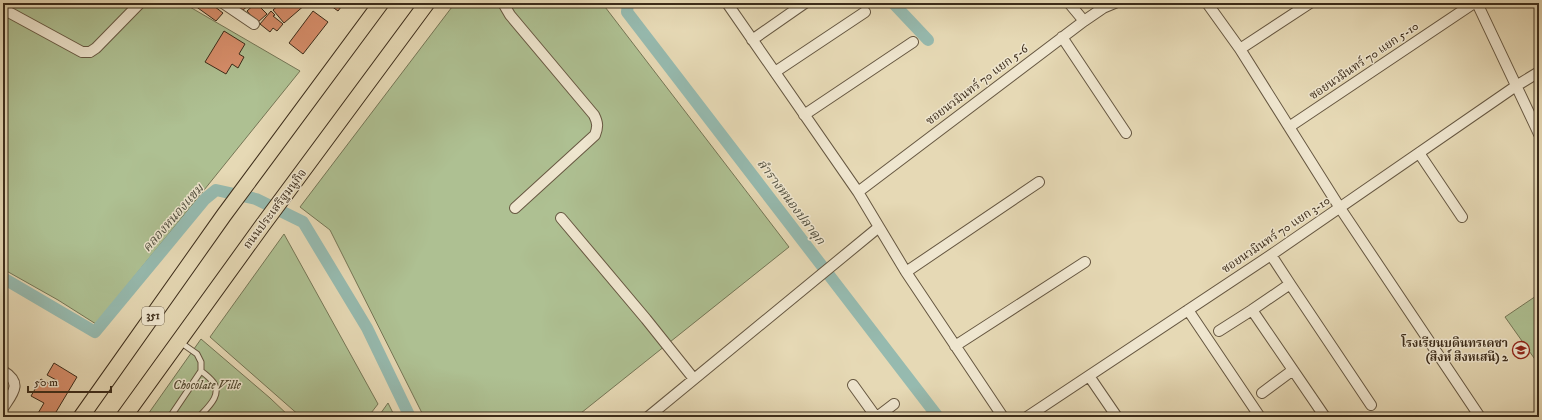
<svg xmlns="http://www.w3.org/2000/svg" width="1542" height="420" font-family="'IM FELL DW Pica','Noto Serif Thai',serif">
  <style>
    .green { fill: #aec092; stroke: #757656 }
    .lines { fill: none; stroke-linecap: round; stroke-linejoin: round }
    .canal { stroke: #96baaf; stroke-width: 12 }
    .building { fill: #d78e6b; stroke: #3c2c1a }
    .service-casing { stroke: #665741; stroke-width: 7 }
    .minor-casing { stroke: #665741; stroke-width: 12 }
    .primary-casing { stroke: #3c2c1a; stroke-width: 17 }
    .service { stroke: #efe6cf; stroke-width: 5 }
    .minor { stroke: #efe6cf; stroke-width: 10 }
    .primary { stroke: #e6d9b5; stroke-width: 15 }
    .labels { text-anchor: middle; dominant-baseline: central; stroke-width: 3; stroke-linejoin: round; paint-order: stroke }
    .shield { fill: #efe6cf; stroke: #726450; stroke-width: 1 }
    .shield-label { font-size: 11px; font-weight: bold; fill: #3c2c1a }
    .street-label { font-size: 12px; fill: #3c2c1a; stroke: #efe6cf }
    .poi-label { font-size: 12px; font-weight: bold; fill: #3c2c1a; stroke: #efe6cf; text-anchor: end }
    .park-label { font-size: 12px; font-style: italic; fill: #534a32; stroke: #efe6cf }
    .water-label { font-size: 13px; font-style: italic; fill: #52503f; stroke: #efe6cf }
  </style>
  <rect width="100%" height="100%" fill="#e6d9b5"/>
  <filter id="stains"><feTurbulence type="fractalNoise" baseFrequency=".005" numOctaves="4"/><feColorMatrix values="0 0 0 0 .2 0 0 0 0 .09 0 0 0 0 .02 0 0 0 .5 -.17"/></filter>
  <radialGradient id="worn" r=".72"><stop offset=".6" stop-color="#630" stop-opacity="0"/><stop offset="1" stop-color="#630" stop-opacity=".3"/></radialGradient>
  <path class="green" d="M 3,3 L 183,3 L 300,71 L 96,324 L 58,300 L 3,269 Z
    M 455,3 L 602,3 L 789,247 L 576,417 L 424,417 L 330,230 L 300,207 Z
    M 284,234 L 378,404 L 368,417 L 301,417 L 210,337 Z
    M 1539,294 L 1539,365 L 1505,317 Z
    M 201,339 L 270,398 L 290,417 L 146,417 Z
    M 388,403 L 395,417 L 378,417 Z"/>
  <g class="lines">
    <path class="canal" d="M 628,3 L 627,12 L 938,417
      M 893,3 L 928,40
      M 3,278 L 95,332 L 205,199 L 216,190 L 256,199 L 303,222 L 367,328 L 410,417"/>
  </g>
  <path class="building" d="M 191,3 L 210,3 L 223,13 L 216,21 Z
    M 235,3 L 251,3 L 242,11 Z
    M 256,3 L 267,14 L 257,23 L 247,11 Z
    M 281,3 L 305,3 L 306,4 L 284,23 L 273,10 Z
    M 327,3 L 344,3 L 338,11 Z
    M 271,11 L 275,15 L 273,16 L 283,24 L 277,31 L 273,28 L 270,32 L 260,24 Z
    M 313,11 L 328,22 L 303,54 L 289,43 Z
    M 224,31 L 245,44 L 239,54 L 244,57 L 238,68 L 232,64 L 226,74 L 205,62 Z
    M 54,363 L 77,377 L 53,417 L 40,417 L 37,415 L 44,403 L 31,396 L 41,379 L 55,387 L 58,381 L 47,375 Z"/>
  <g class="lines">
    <g class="service-casing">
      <path id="service" d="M 170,417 L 201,371 L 201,362 L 197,354 L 180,342
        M 199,417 C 207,408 223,395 213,382 C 210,378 205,374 201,371"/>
    </g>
    <g class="minor-casing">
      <path id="minor" d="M 223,3 L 254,24
        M 503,3 L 510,15 L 594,115 C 598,123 598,127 595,135 L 515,208
        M 727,3 L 858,192 L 906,272 L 1003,417
        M 1069,3 L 1084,21
        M 1207,3 L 1240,49 L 1340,208 L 1480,417
        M 1477,3 L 1539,134
        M 3,9 L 82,52 L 90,52 L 96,48 L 140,3
        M 1062,37 L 1126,133
        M 752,40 L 805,3
        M 1240,49 L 1310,3
        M 775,72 L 865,12
        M 804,115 L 913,42
        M 1289,127 L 1474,3
        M 1419,153 L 1462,217
        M 858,192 L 1084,21 L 1103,8 L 1115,3
        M 561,218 L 646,319 L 694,379
        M 1271,255 L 1290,284
        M 906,272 L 1039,182
        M 1188,310 L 1260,417
        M 1252,310 L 1325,417
        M 1219,331 L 1252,310 L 1290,284 L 1371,405
        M 955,346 L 1085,262
        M 3,371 C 23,383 13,393 3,408
        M 1089,376 L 1117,417
        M 853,385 L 876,417
        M 1262,393 L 1293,370
        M 648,417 L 879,227
        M 877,417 L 894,404
        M 1027,417 L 1271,255 L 1516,86 L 1539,72"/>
    </g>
    <g class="primary-casing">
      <path id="primary" d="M 81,417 L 224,215 L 381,3
        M 124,417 L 262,226 L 427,3"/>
    </g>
    <use href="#service" class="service"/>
    <use href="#minor" class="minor"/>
    <use href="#primary" class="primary"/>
  </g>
  <defs>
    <g id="school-ring" transform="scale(0.9)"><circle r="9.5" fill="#efe6cf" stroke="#8f2418" stroke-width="1.5"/><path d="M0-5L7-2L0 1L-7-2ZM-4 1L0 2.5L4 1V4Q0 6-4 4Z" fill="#8f2418"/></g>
  </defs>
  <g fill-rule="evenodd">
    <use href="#school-ring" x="1521" y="350"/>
  </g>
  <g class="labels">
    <rect class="shield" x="142" y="307" width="22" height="18" rx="3"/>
    <g class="shield-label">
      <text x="153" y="316">351</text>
    </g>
    <g class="street-label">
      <text transform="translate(1364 61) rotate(-34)">ซอยนวมินทร์ 70 แยก 5-10</text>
      <text transform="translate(977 85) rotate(-37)">ซอยนวมินทร์ 70 แยก 5-6</text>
      <text transform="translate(275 209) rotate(-53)">ถนนประเสริฐมนูกิจ</text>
      <text transform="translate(1276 235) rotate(-34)">ซอยนวมินทร์ 70 แยก 3-10</text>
    </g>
    <g class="poi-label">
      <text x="1508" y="343">โรงเรียนบดินทรเดชา<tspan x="1508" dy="14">(สิงห์ สิงหเสนี) 2</tspan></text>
    </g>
    <g class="park-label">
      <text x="207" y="385">Chocolate Ville</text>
    </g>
    <g class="water-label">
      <text transform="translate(791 202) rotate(53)">ลำรางหนองปลาดุก</text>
      <text transform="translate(173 218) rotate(-49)">คลองหนองแขม</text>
    </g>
  </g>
  <rect width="1542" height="420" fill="none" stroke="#e6d9b5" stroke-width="16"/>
  <rect x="4" y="4" width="1534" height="412" fill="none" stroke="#3c2c1a" stroke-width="2"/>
  <rect x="8" y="8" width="1526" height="404" fill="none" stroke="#3c2c1a"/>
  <path d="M28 386v6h83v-6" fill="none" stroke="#3c2c1a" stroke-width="2"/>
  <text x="34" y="386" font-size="12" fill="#3c2c1a" stroke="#efe6cf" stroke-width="3" paint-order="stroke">50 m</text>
  <rect width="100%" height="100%" filter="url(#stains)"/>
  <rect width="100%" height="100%" fill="url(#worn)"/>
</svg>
